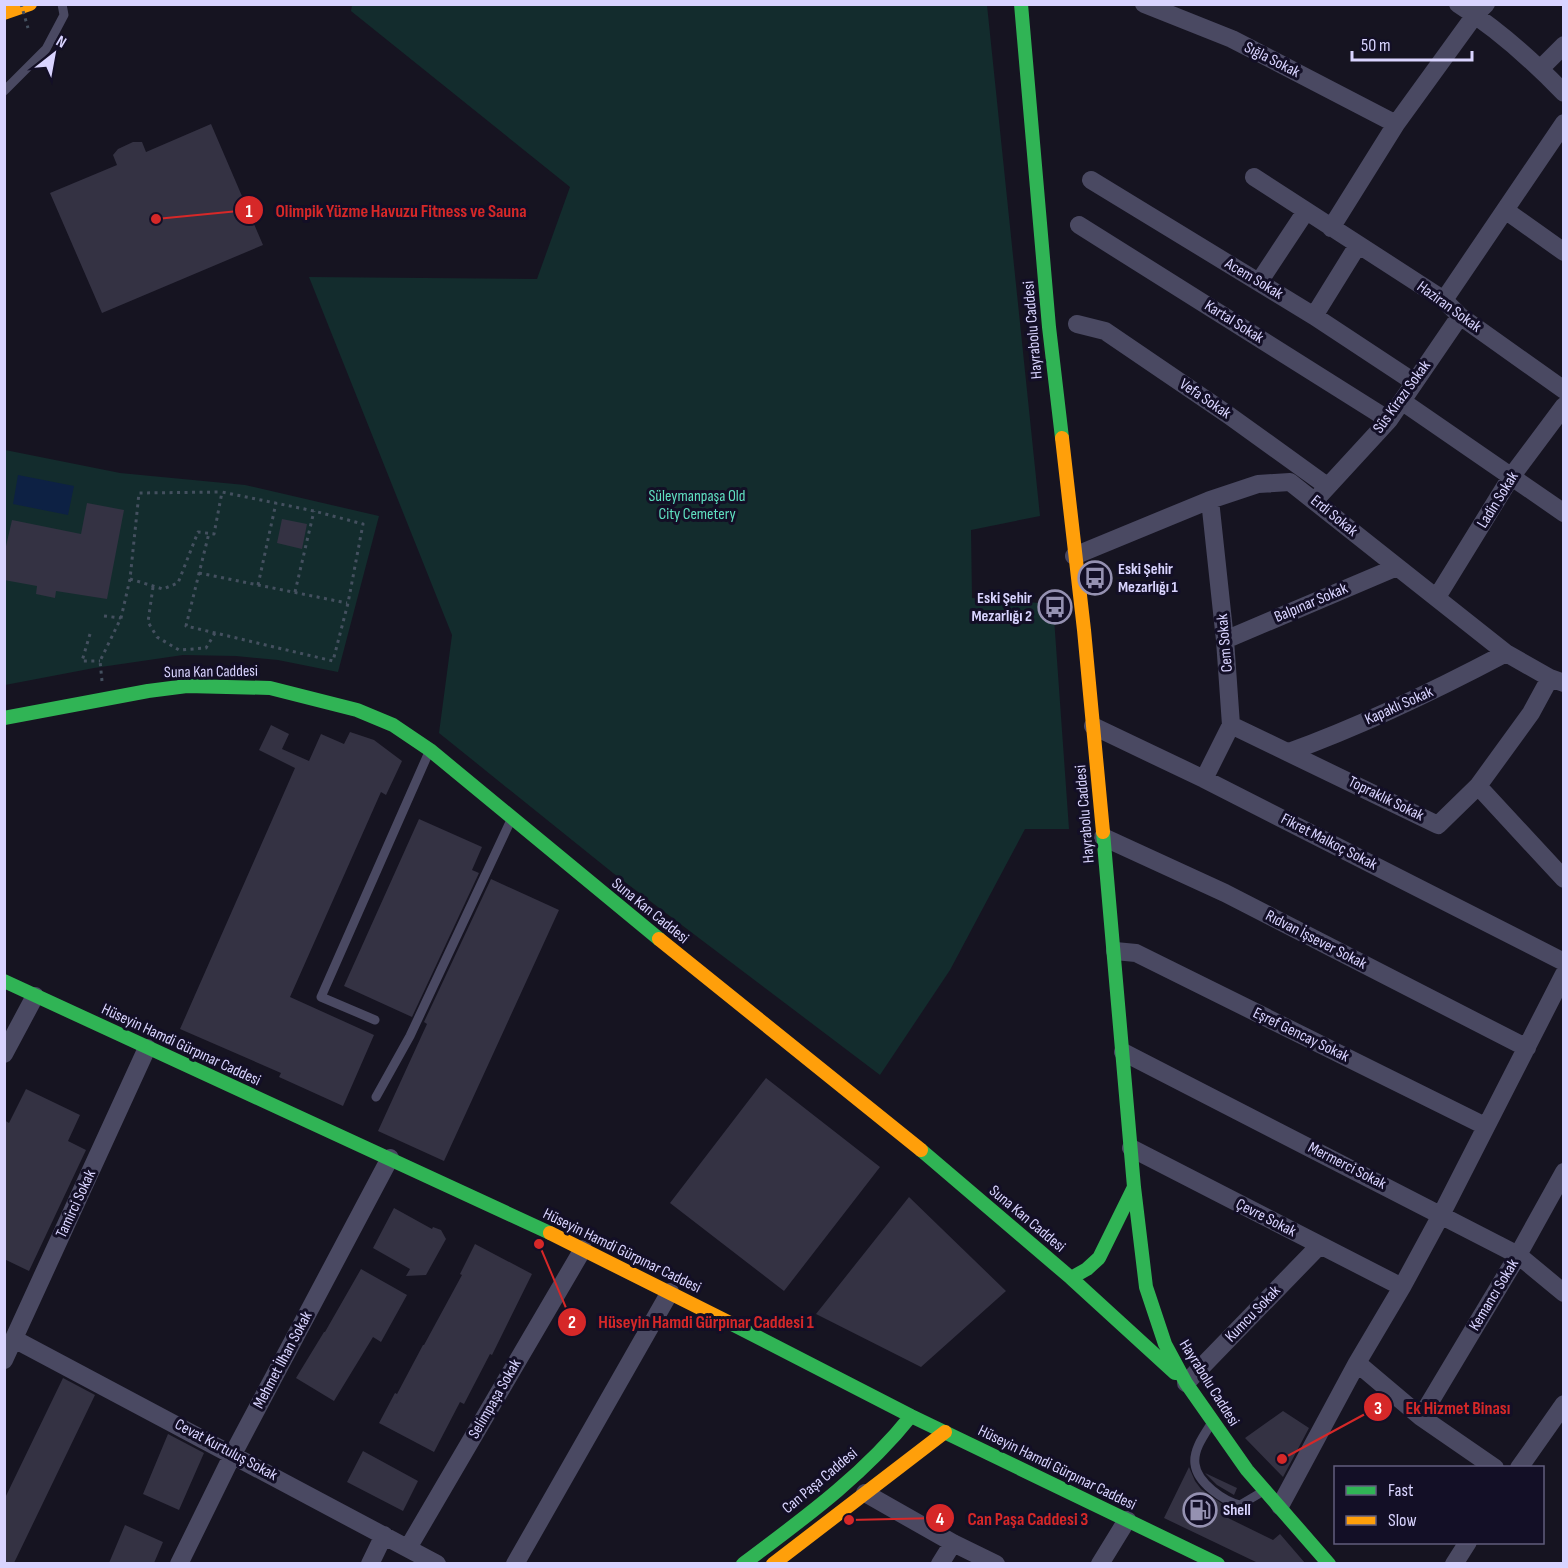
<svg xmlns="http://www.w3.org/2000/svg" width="1568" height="1568" font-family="'Sofia Sans Condensed',sans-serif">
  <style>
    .green { fill: #132c2d }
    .water { fill: #0d2144 }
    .building { fill: #343243 }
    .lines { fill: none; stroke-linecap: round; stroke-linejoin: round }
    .path { stroke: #44505f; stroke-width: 3; stroke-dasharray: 3 4.5; stroke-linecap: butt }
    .lane { stroke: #4a4962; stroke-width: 9 }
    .street { stroke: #4a4962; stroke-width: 18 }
    .fast { stroke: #30b455; stroke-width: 14 }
    .slow { stroke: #ff9f0a; stroke-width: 14 }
    .path-bridge { stroke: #44505f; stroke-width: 3; stroke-dasharray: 3 4.5; stroke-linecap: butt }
    .labels { text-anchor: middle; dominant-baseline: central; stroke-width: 6; stroke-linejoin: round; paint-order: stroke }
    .street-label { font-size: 16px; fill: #d9d4ff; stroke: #130f26 }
    .park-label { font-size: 16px; fill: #5fe0c0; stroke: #130f26 }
    .poi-label { font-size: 16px; font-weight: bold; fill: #d9d4ff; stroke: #130f26; text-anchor: start }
    .leader { fill: none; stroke: #d62828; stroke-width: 2 }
    .callout-dot { fill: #d62828; stroke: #130f26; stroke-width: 2 }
    .mark-label { font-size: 18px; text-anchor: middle; font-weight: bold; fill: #fff }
    .callout-label { font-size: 18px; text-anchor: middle; font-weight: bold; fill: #d62828; stroke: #130f26; stroke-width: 6; stroke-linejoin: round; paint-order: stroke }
  </style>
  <rect width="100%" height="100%" fill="#161421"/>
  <path class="green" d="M 352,5 L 987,5 L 1040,516 L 971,530 L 972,598 L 1053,604 L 1069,829 L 1025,829 L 950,970 L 880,1075 L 613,873 L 439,733 L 452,635 L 309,277 L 537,279 L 570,187 L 351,11 Z
    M 5,450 L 120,473 L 245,485 L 379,516 L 338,672 L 278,660 L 236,656 L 183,655 L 94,668 L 5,685 Z"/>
  <path class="water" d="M 18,475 L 74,486 L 68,515 L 13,504 Z"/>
  <path class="building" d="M 211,124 L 263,245 L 102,313 L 50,193 L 117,165 L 113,155 L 118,149 L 133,142 L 142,142 L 146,152 Z
    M 87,503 L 124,510 L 107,599 L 56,591 L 55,598 L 36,594 L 37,586 L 4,580 L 4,555 L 12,520 L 81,534 Z
    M 282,519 L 307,524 L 302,549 L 277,543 Z
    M 271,725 L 289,734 L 282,749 L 309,761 L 321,734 L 344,744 L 350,732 L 374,740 L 402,761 L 386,795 L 381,792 L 290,997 L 374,1035 L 343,1106 L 279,1077 L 281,1073 L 180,1029 L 295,768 L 259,750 Z
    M 419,819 L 482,847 L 472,870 L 479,873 L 412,1017 L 344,986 Z
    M 491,879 L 559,910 L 444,1161 L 378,1131 L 427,1024 L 424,1022 Z
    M 766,1078 L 880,1167 L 784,1291 L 670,1203 Z
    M 26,1089 L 80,1115 L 68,1141 L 86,1150 L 29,1271 L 4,1259 L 4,1120 L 9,1123 Z
    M 909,1197 L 1006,1291 L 921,1367 L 816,1314 Z
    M 394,1208 L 432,1229 L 433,1227 L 441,1230 L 446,1239 L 426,1275 L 406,1276 L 410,1269 L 373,1248 Z
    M 475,1244 L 532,1274 L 492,1355 L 490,1354 L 464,1404 L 460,1402 L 434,1452 L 379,1423 L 395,1393 L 397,1394 L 423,1345 L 424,1345 L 462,1275 L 460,1274 Z
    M 361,1269 L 407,1295 L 381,1342 L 373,1337 L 334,1401 L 296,1378 L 324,1332 L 325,1332 Z
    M 63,1378 L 95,1395 L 14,1563 L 4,1563 L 4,1500 Z
    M 1283,1411 L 1309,1428 L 1283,1477 L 1245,1438 Z
    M 168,1434 L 204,1453 L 179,1510 L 143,1494 Z
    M 363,1451 L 418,1481 L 403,1511 L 347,1482 Z
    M 1189,1467 L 1195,1481 L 1201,1489 L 1228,1508 L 1224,1516 L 1273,1540 L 1280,1534 L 1305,1563 L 1258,1563 L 1164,1518 Z
    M 1205,1473 L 1237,1488 L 1234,1495 L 1217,1485 Z
    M 125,1525 L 163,1542 L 154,1563 L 109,1563 Z"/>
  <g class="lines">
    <path class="path" d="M 199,573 L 347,603
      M 130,579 L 163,589 L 178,583 L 198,532 L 214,534 L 222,492 L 314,511 L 363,524 L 348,603 L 333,661 L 186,626 L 209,533
      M 258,585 L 276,503
      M 153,587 L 148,622 L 157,637 L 179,650 L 206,648 L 215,633
      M 295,592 L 314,511
      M 104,616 L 121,618
      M 90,634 L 82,661 L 100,661
      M 102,681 L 100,661 L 121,618 L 130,579 L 139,493 L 222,492"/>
    <path class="lane" d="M 4,91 L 46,49 L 64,15 L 62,4
      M 375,1020 L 321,997 L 429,752
      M 376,1097 L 410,1036 L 511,820
      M 1211,1424 C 1204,1435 1193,1450 1195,1464 C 1197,1483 1224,1501 1240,1505 L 1262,1492"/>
    <path class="street" d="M 1144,4 L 1232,39 L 1396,124
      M 1458,4 C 1496,28 1532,60 1564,93
      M 1540,69 L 1564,45
      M 1254,177 L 1444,300 L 1460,316 L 1564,390
      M 1091,180 L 1314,316 L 1414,382
      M 1505,210 L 1564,252
      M 1079,225 L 1389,420
      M 1331,228 L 1396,124 L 1475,15 L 1486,4
      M 1259,282 L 1306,211
      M 1444,300 L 1564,123
      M 1314,316 L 1358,245
      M 1077,324 L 1105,331 L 1227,414 L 1327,486
      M 1403,402 L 1564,513
      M 1320,495 L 1389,420 L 1460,316
      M 1074,556 L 1210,500 L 1258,484 L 1290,482 L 1506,653 L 1550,678 L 1564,683
      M 1437,597 L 1511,477 L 1564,406
      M 1225,640 L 1397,567
      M 1231,725 L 1438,825 L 1478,786 L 1531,713 L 1550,678
      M 1093,726 L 1204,779 L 1564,962
      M 1289,752 C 1364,725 1436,690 1506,653
      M 1204,779 L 1231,725 L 1225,640 L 1210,500
      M 1478,786 L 1564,879
      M 1103,837 L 1225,893 L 1527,1048
      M 1115,951 L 1136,953 L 1485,1126
      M 1123,1052 L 1518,1255 L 1564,1293
      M 4,1054 L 35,996
      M 1131,1148 L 1402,1287
      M 14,1339 L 437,1564
      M 4,1360 L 147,1048
      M 1357,1363 L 1421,1417 L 1495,1468
      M 1186,1383 L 1319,1246
      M 1421,1417 L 1518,1255 L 1564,1172
      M 1519,1468 L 1564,1404
      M 865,1493 L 953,1543 L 996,1564
      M 1280,1506 L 1357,1363 L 1402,1287 L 1441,1215 L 1564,974
      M 408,1548 L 583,1249
      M 179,1564 L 233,1454 L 390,1158
      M 370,1564 L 384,1535
      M 515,1564 L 670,1292
      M 940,1564 L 953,1543
      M 1100,1564 L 1127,1520
      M 1454,1564 L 1468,1542"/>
    <path class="fast" d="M 1021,4 L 1049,327 L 1062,438
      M 4,718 L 148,691 L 187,686 L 270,688 L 357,710 L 393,725 L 430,750 L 659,939
      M 1103,832 L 1134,1187 L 1146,1287 L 1165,1344 L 1186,1383 L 1247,1470 L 1329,1564
      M 4,981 L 550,1233
      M 921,1150 L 1071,1278 L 1175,1373
      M 1071,1278 L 1087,1269 L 1099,1258 L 1134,1187
      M 732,1324 L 911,1416 L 1218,1564
      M 743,1564 C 803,1519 864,1475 911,1416"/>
    <path class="slow" d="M 4,13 L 30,4
      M 1062,438 L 1084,630 L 1103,832
      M 659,939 L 921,1150
      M 550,1233 L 732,1324
      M 773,1564 L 945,1432"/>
    <path class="path-bridge" d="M 21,4 L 28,28"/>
  </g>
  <defs>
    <g id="bus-ring" transform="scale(1.725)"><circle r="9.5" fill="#130f26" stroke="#9591b1" stroke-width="1.5"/><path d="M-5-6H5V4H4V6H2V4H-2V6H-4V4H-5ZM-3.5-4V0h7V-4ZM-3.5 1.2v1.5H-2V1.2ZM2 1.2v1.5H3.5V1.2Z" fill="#9591b1"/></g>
    <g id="fuel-ring" transform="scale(1.725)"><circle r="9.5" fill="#130f26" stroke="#9591b1" stroke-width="1.5"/><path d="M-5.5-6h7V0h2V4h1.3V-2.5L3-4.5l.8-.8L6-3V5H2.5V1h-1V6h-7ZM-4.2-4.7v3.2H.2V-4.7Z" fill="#9591b1"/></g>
  </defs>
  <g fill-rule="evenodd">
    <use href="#bus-ring" x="1095" y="578"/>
    <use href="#bus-ring" x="1055" y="607"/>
    <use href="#fuel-ring" x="1200" y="1510"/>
  </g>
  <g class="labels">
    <g class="street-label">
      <text transform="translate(1272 60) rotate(27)">Sığla Sokak</text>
      <text transform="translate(1254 279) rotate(31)">Acem Sokak</text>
      <text transform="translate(1449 307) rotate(36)">Haziran Sokak</text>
      <text transform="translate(1234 322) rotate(32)">Kartal Sokak</text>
      <text transform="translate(1033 330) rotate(-95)">Hayrabolu Caddesi</text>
      <text transform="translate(1402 397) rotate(-54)">Süs Kirazı Sokak</text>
      <text transform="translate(1205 399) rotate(34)">Vefa Sokak</text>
      <text transform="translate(1498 500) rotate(-58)">Ladin Sokak</text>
      <text transform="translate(1334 516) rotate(39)">Erdi Sokak</text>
      <text transform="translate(1311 603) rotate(-23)">Balpınar Sokak</text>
      <text transform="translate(1225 643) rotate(-95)">Cem Sokak</text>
      <text transform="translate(211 672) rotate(-1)">Suna Kan Caddesi</text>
      <text transform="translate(1399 706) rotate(-24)">Kapaklı Sokak</text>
      <text transform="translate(1386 799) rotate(26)">Topraklık Sokak</text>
      <text transform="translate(1085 814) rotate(-95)">Hayrabolu Caddesi</text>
      <text transform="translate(1329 842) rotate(27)">Fikret Malkoç Sokak</text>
      <text transform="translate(650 911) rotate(39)">Suna Kan Caddesi</text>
      <text transform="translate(1316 940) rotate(27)">Rıdvan İşsever Sokak</text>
      <text transform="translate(1301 1035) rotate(26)">Eşref Gencay Sokak</text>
      <text transform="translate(181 1045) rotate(25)">Hüseyin Hamdi Gürpınar Caddesi</text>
      <text transform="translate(1347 1166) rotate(27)">Mermerci Sokak</text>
      <text transform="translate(76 1204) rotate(-65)">Tamirci Sokak</text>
      <text transform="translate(1266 1218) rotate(27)">Çevre Sokak</text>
      <text transform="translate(1027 1219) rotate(40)">Suna Kan Caddesi</text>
      <text transform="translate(622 1251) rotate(26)">Hüseyin Hamdi Gürpınar Caddesi</text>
      <text transform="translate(1494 1295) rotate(-59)">Kemancı Sokak</text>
      <text transform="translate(1253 1314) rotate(-46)">Kumcu Sokak</text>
      <text transform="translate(283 1360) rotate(-62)">Mehmet İlhan Sokak</text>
      <text transform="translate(1209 1383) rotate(58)">Hayrabolu Caddesi</text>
      <text transform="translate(495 1399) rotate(-60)">Selimpaşa Sokak</text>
      <text transform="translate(226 1450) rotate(28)">Cevat Kurtuluş Sokak</text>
      <text transform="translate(1057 1468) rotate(26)">Hüseyin Hamdi Gürpınar Caddesi</text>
      <text transform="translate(820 1481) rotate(-40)">Can Paşa Caddesi</text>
    </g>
    <g class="park-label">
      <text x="697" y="496">Süleymanpaşa Old<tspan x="697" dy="18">City Cemetery</tspan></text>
    </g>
    <g class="poi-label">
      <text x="1118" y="569">Eski Şehir<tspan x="1118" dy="18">Mezarlığı 1</tspan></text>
      <text x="1032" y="598" text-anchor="end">Eski Şehir<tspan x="1032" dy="18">Mezarlığı 2</tspan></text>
      <text x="1223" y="1510">Shell</text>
    </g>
  </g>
  <path class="leader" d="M156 219L249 210M539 1244L572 1322M1282 1459L1378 1407M849 1520L940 1518"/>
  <g class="callout-dot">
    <circle cx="156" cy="219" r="6"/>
    <circle cx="539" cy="1244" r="6"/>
    <circle cx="1282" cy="1459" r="6"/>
    <circle cx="849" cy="1520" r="6"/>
    <circle cx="249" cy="210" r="15"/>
    <circle cx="572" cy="1322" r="15"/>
    <circle cx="1378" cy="1407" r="15"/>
    <circle cx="940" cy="1518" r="15"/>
  </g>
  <g class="mark-label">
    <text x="249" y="217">1</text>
    <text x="572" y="1328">2</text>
    <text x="1378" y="1414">3</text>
    <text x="940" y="1525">4</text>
  </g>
  <g class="callout-label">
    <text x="401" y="217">Olimpik Yüzme Havuzu Fitness ve Sauna</text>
    <text x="706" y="1328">Hüseyin Hamdi Gürpınar Caddesi 1</text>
    <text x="1458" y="1414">Ek Hizmet Binası</text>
    <text x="1028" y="1525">Can Paşa Caddesi 3</text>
  </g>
  <rect width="1568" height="1568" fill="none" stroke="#d9d4ff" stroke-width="12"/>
  <rect x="1334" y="1466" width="210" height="78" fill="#130f26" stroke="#625e7d" stroke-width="1.5"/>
  <rect x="1346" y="1486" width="30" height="9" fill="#30b455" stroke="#625e7d" stroke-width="1.5"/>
  <text x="1388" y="1496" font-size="18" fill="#d9d4ff">Fast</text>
  <rect x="1346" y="1516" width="30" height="9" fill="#ff9f0a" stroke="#625e7d" stroke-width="1.5"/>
  <text x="1388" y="1526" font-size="18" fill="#d9d4ff">Slow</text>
  <g transform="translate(54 54) rotate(31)" stroke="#130f26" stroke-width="4.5" paint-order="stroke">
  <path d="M0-4.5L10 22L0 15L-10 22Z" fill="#d9d4ff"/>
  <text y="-9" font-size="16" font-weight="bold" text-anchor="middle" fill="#d9d4ff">N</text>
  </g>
  <path d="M1352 51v9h120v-9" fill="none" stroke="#d9d4ff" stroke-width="3"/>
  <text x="1361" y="51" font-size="18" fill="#d9d4ff" stroke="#130f26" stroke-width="4.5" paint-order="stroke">50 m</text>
</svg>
